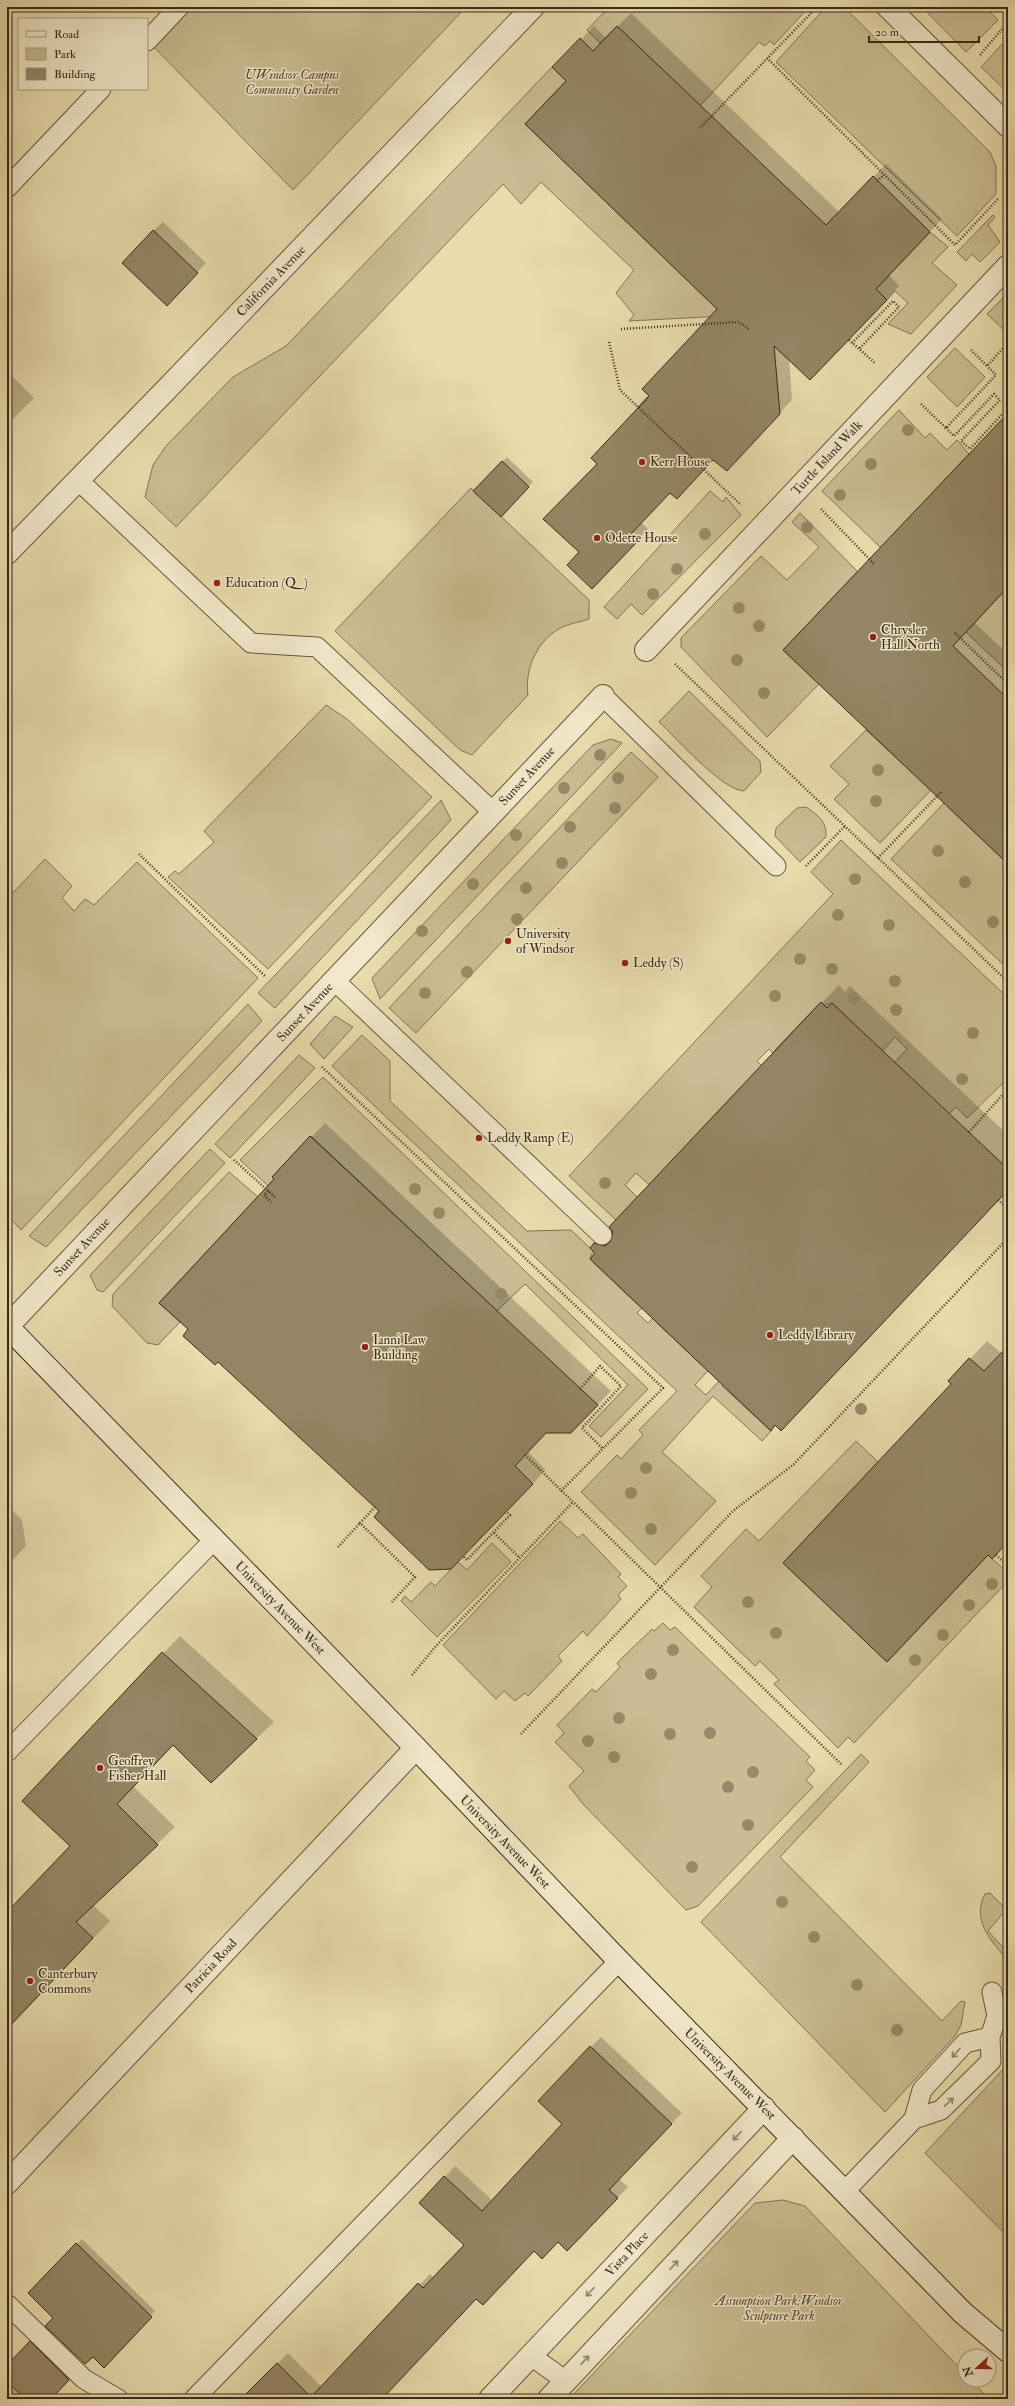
<svg xmlns="http://www.w3.org/2000/svg" width="1015" height="2406" font-family="'IM FELL Double Pica',serif">
  <style>
    .green { fill: #cabd93; stroke: #817456 }
    .shadow { fill: #0003 }
    .building { fill: #948665; stroke: #382a19 }
    .lines { fill: none; stroke-linecap: round; stroke-linejoin: round }
    .service-casing { stroke: #64563e; stroke-width: 21 }
    .pedestrian-casing { stroke: #64563e; stroke-width: 24 }
    .minor-casing { stroke: #64563e; stroke-width: 24 }
    .secondary-casing { stroke: #382a19; stroke-width: 24 }
    .path { stroke: #382a19; stroke-width: 2.5; stroke-dasharray: 1 2; stroke-linecap: butt }
    .service { stroke: #f0e8c9; stroke-width: 19 }
    .pedestrian { stroke: #f0e8c9; stroke-width: 22 }
    .minor { stroke: #f0e8c9; stroke-width: 22 }
    .secondary { stroke: #f0e8c9; stroke-width: 22 }
    .tree { fill: #978a68 }
    .oneway { stroke: #948971 }
    .poi-dot { fill: #8f2418; stroke: #f0e8c9; stroke-width: 1.5 }
    .labels { text-anchor: middle; dominant-baseline: central; stroke-width: 3; stroke-linejoin: round; paint-order: stroke }
    .park-label { font-size: 13px; font-style: italic; fill: #554731; stroke: #f0e8c9 }
    .street-label { font-size: 13px; fill: #382a19; stroke: #f0e8c9 }
    .poi-label { font-size: 13px; fill: #382a19; stroke: #f0e8c9; text-anchor: start }
  </style>
  <rect width="100%" height="100%" fill="#e8dbac"/>
  <filter id="stains"><feTurbulence type="fractalNoise" baseFrequency=".005" numOctaves="4"/><feColorMatrix values="0 0 0 0 .2 0 0 0 0 .09 0 0 0 0 .02 0 0 0 .5 -.17"/></filter>
  <radialGradient id="worn" r=".72"><stop offset=".6" stop-color="#630" stop-opacity="0"/><stop offset="1" stop-color="#630" stop-opacity=".3"/></radialGradient>
  <path class="green" d="M 192,7 L 466,7 L 293,190 L 154,47 Z
    M 609,7 L 809,7 L 774,45 L 770,41 L 765,46 L 759,42 L 700,106 L 617,26 L 600,43 L 587,30 Z
    M 826,7 L 844,7 L 990,152 L 996,166 L 996,194 L 957,236 L 776,62 Z
    M 922,7 L 985,7 L 998,20 L 966,52 Z
    M 1008,38 L 1008,93 L 981,67 Z
    M 552,67 L 566,81 L 525,124 L 711,303 L 743,315 L 629,321 L 634,315 L 616,293 L 634,270 L 541,182 L 521,204 L 503,184 L 176,527 L 145,497 L 153,465 L 166,446 L 233,377 L 286,346 Z
    M 993,215 L 995,217 L 988,225 L 1000,242 L 980,262 L 972,254 L 966,261 L 957,252 Z
    M 930,232 L 948,247 L 932,263 L 957,285 L 911,334 L 888,324 L 908,303 L 895,291 L 887,300 L 876,289 Z
    M 1008,293 L 1008,333 L 1007,333 L 987,314 Z
    M 955,348 L 985,377 L 957,407 L 927,377 Z
    M 899,410 L 925,438 L 930,433 L 947,450 L 957,440 L 969,454 L 881,548 L 822,491 Z
    M 471,488 L 589,600 L 589,619 C 581,622 572,623 565,626 C 538,637 524,669 528,695 L 472,755 L 460,750 L 335,631 Z
    M 710,491 L 723,502 L 726,497 L 741,515 L 642,615 L 631,604 L 617,619 L 604,607 Z
    M 800,513 L 858,572 L 783,650 L 819,684 L 767,737 L 681,647 L 681,638 L 761,556 L 787,580 L 819,547 L 792,522 Z
    M 1008,587 L 1008,672 L 966,632 Z
    M 689,691 L 760,761 L 761,772 L 744,791 C 722,790 677,739 659,722 Z
    M 326,705 L 347,719 L 432,797 L 268,969 L 168,877 L 175,871 L 179,874 L 214,842 L 204,831 Z
    M 866,730 L 931,790 L 880,843 L 834,799 L 849,784 L 830,766 Z
    M 611,739 L 622,743 L 380,999 L 372,978 L 593,745 Z
    M 631,752 L 658,777 L 416,1033 L 389,1008 Z
    M 441,800 L 451,820 L 275,1008 L 258,993 Z
    M 944,803 L 1008,864 L 1008,969 L 891,859 Z
    M 806,807 C 819,816 827,822 826,837 L 800,862 L 775,836 L 776,828 L 797,808 Z
    M 841,840 L 1008,998 L 1008,1078 L 967,1118 L 956,1107 L 945,1118 L 891,1066 L 907,1049 L 895,1037 L 879,1055 L 879,1048 L 832,1003 L 824,1006 L 821,1002 L 775,1050 L 779,1054 L 777,1057 L 769,1049 L 757,1061 L 765,1069 L 653,1188 L 636,1173 L 625,1185 L 641,1201 L 616,1220 L 569,1176 L 833,894 L 811,872 Z
    M 45,859 L 72,886 L 62,898 L 74,911 L 85,899 L 94,905 L 137,862 L 258,978 L 21,1230 L 7,1215 L 7,899 Z
    M 248,1004 L 262,1021 L 46,1247 L 29,1236 Z
    M 335,1016 L 353,1027 L 324,1059 L 310,1044 Z
    M 362,1035 L 390,1061 L 390,1101 L 527,1231 L 571,1230 L 593,1251 L 590,1259 L 637,1304 L 645,1305 L 637,1313 L 648,1323 L 656,1315 L 657,1323 L 703,1366 L 708,1361 L 713,1365 L 695,1385 L 706,1395 L 722,1378 L 726,1382 L 722,1386 L 771,1431 L 762,1441 L 713,1396 L 662,1452 L 716,1501 L 655,1565 L 581,1492 L 617,1455 L 621,1459 L 643,1435 L 639,1430 L 677,1391 L 332,1066 Z
    M 299,1055 L 315,1068 L 230,1158 L 215,1144 Z
    M 323,1077 L 648,1389 L 601,1437 L 589,1426 L 628,1385 L 525,1284 L 497,1311 L 311,1136 L 272,1177 L 284,1188 L 278,1195 L 240,1160 Z
    M 210,1149 L 225,1163 L 103,1292 L 97,1290 L 90,1275 Z
    M 229,1172 L 258,1197 L 159,1303 L 180,1322 L 158,1345 L 147,1343 L 112,1306 L 113,1294 Z
    M 856,1441 L 878,1462 L 783,1563 L 887,1662 L 988,1555 L 1008,1573 L 1008,1581 L 854,1743 L 848,1737 L 838,1748 L 774,1684 L 779,1680 L 760,1661 L 755,1666 L 694,1607 L 712,1587 L 701,1576 L 746,1529 L 759,1541 Z
    M 560,1521 L 578,1538 L 583,1534 L 621,1574 L 618,1577 L 627,1586 L 618,1595 L 621,1599 L 587,1636 L 583,1631 L 558,1656 L 562,1661 L 528,1696 L 525,1693 L 515,1701 L 504,1691 L 496,1699 L 443,1645 Z
    M 492,1543 L 511,1562 L 437,1637 L 401,1601 L 405,1596 L 411,1602 L 431,1582 L 435,1586 L 458,1562 L 467,1570 Z
    M 663,1623 L 670,1630 L 675,1627 L 810,1757 L 806,1761 L 815,1770 L 806,1780 L 813,1787 L 698,1906 L 686,1910 L 583,1804 L 569,1786 L 584,1771 L 555,1742 L 564,1733 L 557,1725 L 592,1689 L 596,1692 L 620,1667 L 617,1663 L 652,1629 L 654,1631 Z
    M 861,1754 L 869,1762 L 780,1857 L 942,2021 L 961,2001 L 965,2002 L 961,2025 L 955,2036 L 885,2112 L 701,1922 Z
    M 990,1893 L 1003,1906 L 1005,1911 L 988,1931 L 1008,1953 L 1005,1957 C 989,1939 972,1919 985,1894 Z
    M 1008,2064 L 1008,2237 L 925,2153 Z
    M 783,2200 L 805,2206 L 965,2374 L 965,2380 L 971,2380 L 989,2399 L 569,2399 L 755,2203 Z"/>
  <path class="shadow" d="M 631,13 L 839,212 L 886,164 L 942,219 L 889,275 L 899,286 L 823,366 L 789,359 L 792,400 L 740,456 L 713,459 L 670,492 L 641,522 L 648,529 L 605,575 L 580,552 L 598,463 L 718,309 L 567,81 L 554,67 L 594,26 L 606,38 Z
    M 163,222 L 206,263 L 176,295 L 153,231 Z
    M 7,371 L 34,398 L 7,425 Z
    M 1008,414 L 1008,587 L 975,623 L 1008,654 L 1008,863 L 784,650 Z
    M 507,457 L 533,482 L 506,512 L 474,491 Z
    M 839,985 L 845,992 L 850,986 L 1008,1135 L 1008,1190 L 771,1430 L 591,1248 Z
    M 325,1123 L 611,1391 L 585,1418 L 546,1432 L 528,1452 L 546,1470 L 465,1554 L 381,1511 L 218,1360 L 276,1179 L 273,1177 Z
    M 987,1341 L 1002,1354 L 1008,1348 L 1008,1542 L 952,1384 L 970,1359 Z
    M 7,1510 L 13,1511 L 22,1520 L 26,1546 L 7,1566 Z
    M 180,1636 L 274,1722 L 211,1781 L 173,1744 L 133,1786 L 175,1827 L 93,1905 L 110,1921 L 7,2029 L 7,1914 L 71,1846 L 23,1800 Z
    M 601,2037 L 682,2113 L 619,2179 L 628,2187 L 577,2239 L 558,2241 L 534,2250 L 477,2298 L 381,2399 L 252,2399 L 247,2394 L 288,2353 L 322,2387 L 430,2274 L 434,2278 L 465,2245 L 445,2177 L 455,2166 L 493,2201 L 563,2124 L 591,2047 Z
    M 82,2239 L 155,2311 L 104,2366 L 29,2293 Z
    M 39,2334 L 77,2371 L 49,2399 L 7,2399 L 7,2366 Z"/>
  <path class="building" d="M 617,26 L 826,225 L 873,176 L 930,232 L 876,289 L 887,300 L 810,380 L 774,346 L 780,414 L 727,471 L 713,460 L 677,499 L 670,493 L 629,536 L 636,543 L 592,589 L 567,565 L 579,552 L 543,519 L 597,464 L 591,458 L 649,396 L 642,389 L 717,309 L 525,124 L 566,81 L 552,67 L 580,38 L 593,51 Z
    M 153,230 L 198,273 L 167,306 L 122,263 Z
    M 1008,413 L 1008,587 L 953,646 L 1008,699 L 1008,864 L 783,650 Z
    M 502,461 L 529,487 L 501,517 L 473,491 Z
    M 821,1002 L 827,1008 L 832,1003 L 1008,1169 L 1008,1190 L 781,1431 L 775,1425 L 771,1431 L 590,1259 L 595,1253 L 590,1248 L 594,1243 L 605,1246 L 610,1242 L 613,1232 L 609,1227 Z
    M 310,1136 L 598,1405 L 571,1433 L 546,1433 L 515,1466 L 533,1484 L 451,1569 L 429,1570 L 374,1517 L 379,1511 L 218,1362 L 215,1365 L 183,1336 L 188,1329 L 159,1303 L 274,1179 L 272,1177 Z
    M 1008,1346 L 1008,1542 L 992,1559 L 988,1555 L 887,1662 L 783,1563 L 951,1384 L 948,1381 L 969,1358 L 984,1371 Z
    M 162,1652 L 257,1739 L 211,1783 L 173,1745 L 117,1804 L 158,1845 L 76,1922 L 93,1938 L 7,2029 L 7,1912 L 70,1846 L 22,1801 Z
    M 590,2046 L 672,2124 L 609,2190 L 618,2198 L 567,2251 L 558,2242 L 542,2259 L 534,2251 L 483,2305 L 476,2299 L 382,2399 L 241,2399 L 277,2363 L 311,2397 L 418,2283 L 423,2288 L 464,2245 L 419,2203 L 444,2176 L 482,2211 L 562,2124 L 538,2101 Z
    M 76,2243 L 152,2317 L 104,2368 L 93,2357 L 85,2364 L 45,2326 L 53,2318 L 28,2293 Z
    M 30,2341 L 69,2380 L 51,2399 L 26,2399 L 7,2382 L 7,2365 Z"/>
  <g class="lines">
    <g class="service-casing">
      <path id="service" d="M 147,41 L 179,7
        M 7,188 L 101,89
        M 78,480 L 251,643 L 317,647 L 493,812
        M 603,696 L 776,866
        M 334,980 L 602,1235
        M 7,1752 L 214,1540
        M 914,2119 L 922,2090 L 965,2043 L 990,2037
        M 845,2191 L 914,2119 L 941,2110 L 991,2061 L 990,2037 L 997,2016 L 992,1992
        M 7,2304 L 84,2379 L 118,2399
        M 531,2356 L 566,2381
        M 194,2399 L 619,1961"/>
    </g>
    <g class="pedestrian-casing">
      <path id="pedestrian" d="M 888,7 L 1008,126
        M 646,650 L 1008,266"/>
    </g>
    <g class="minor-casing">
      <path id="minor" d="M 7,553 L 164,392 L 533,7
        M 7,1327 L 603,696
        M 7,2183 L 416,1748
        M 490,2399 L 764,2108
        M 549,2399 L 793,2138"/>
    </g>
    <g class="secondary-casing">
      <path id="secondary" d="M 7,1326 L 416,1748 L 619,1961 L 963,2313 L 1008,2351"/>
    </g>
    <path class="path" d="M 980,55 L 1008,22
      M 767,58 L 955,245 L 998,199
      M 700,128 L 817,7
      M 877,181 L 884,175
      M 621,329 L 739,322 L 749,329
      M 849,340 L 875,363
      M 609,342 L 620,390 L 741,505
      M 852,343 L 893,301 L 899,307 L 859,349
      M 971,350 L 987,366 L 1008,343
      M 921,404 L 946,428 L 996,375 L 987,366
      M 639,407 L 649,396
      M 946,428 L 954,436 L 994,394 L 1000,400 L 961,441 L 970,449 L 1008,408
      M 821,509 L 875,565
      M 955,633 L 1008,684
      M 675,664 L 1008,982
      M 139,854 L 266,977
      M 878,858 L 942,791
      M 806,866 L 845,826
      M 322,1067 L 663,1388 L 561,1491
      M 969,1132 L 1008,1089
      M 234,1160 L 275,1197
      M 268,1191 L 264,1195 L 271,1202
      M 998,1200 L 1008,1209
      M 580,1389 L 600,1366 L 621,1386 L 582,1428 L 603,1449
      M 525,1455 L 841,1764
      M 375,1507 L 360,1523 L 415,1577 L 392,1602
      M 494,1533 L 520,1558
      M 338,1547 L 360,1523
      M 996,1555 L 1008,1566
      M 464,1557 L 467,1560 L 510,1515 L 507,1512
      M 412,1675 L 436,1646 L 573,1502
      M 521,1734 L 733,1511 L 794,1464 L 1008,1238"/>
    <use href="#service" class="service"/>
    <use href="#pedestrian" class="pedestrian"/>
    <use href="#minor" class="minor"/>
    <use href="#secondary" class="secondary"/>
  </g>
  <g class="tree">
    <circle cx="908" cy="430" r="6"/>
    <circle cx="871" cy="464" r="6"/>
    <circle cx="840" cy="495" r="6"/>
    <circle cx="807" cy="527" r="6"/>
    <circle cx="705" cy="534" r="6"/>
    <circle cx="677" cy="569" r="6"/>
    <circle cx="653" cy="594" r="6"/>
    <circle cx="739" cy="608" r="6"/>
    <circle cx="759" cy="626" r="6"/>
    <circle cx="737" cy="660" r="6"/>
    <circle cx="764" cy="693" r="6"/>
    <circle cx="600" cy="755" r="6"/>
    <circle cx="878" cy="770" r="6"/>
    <circle cx="618" cy="778" r="6"/>
    <circle cx="564" cy="788" r="6"/>
    <circle cx="876" cy="801" r="6"/>
    <circle cx="615" cy="808" r="6"/>
    <circle cx="570" cy="827" r="6"/>
    <circle cx="516" cy="835" r="6"/>
    <circle cx="938" cy="851" r="6"/>
    <circle cx="562" cy="863" r="6"/>
    <circle cx="855" cy="879" r="6"/>
    <circle cx="965" cy="882" r="6"/>
    <circle cx="473" cy="884" r="6"/>
    <circle cx="526" cy="888" r="6"/>
    <circle cx="838" cy="915" r="6"/>
    <circle cx="517" cy="919" r="6"/>
    <circle cx="993" cy="922" r="6"/>
    <circle cx="889" cy="925" r="6"/>
    <circle cx="422" cy="931" r="6"/>
    <circle cx="800" cy="959" r="6"/>
    <circle cx="832" cy="969" r="6"/>
    <circle cx="467" cy="972" r="6"/>
    <circle cx="895" cy="981" r="6"/>
    <circle cx="425" cy="993" r="6"/>
    <circle cx="775" cy="996" r="6"/>
    <circle cx="854" cy="998" r="6"/>
    <circle cx="896" cy="1010" r="6"/>
    <circle cx="973" cy="1033" r="6"/>
    <circle cx="962" cy="1079" r="6"/>
    <circle cx="605" cy="1183" r="6"/>
    <circle cx="415" cy="1189" r="6"/>
    <circle cx="439" cy="1213" r="6"/>
    <circle cx="501" cy="1294" r="6"/>
    <circle cx="861" cy="1409" r="6"/>
    <circle cx="646" cy="1468" r="6"/>
    <circle cx="631" cy="1493" r="6"/>
    <circle cx="651" cy="1529" r="6"/>
    <circle cx="992" cy="1584" r="6"/>
    <circle cx="748" cy="1602" r="6"/>
    <circle cx="969" cy="1605" r="6"/>
    <circle cx="776" cy="1633" r="6"/>
    <circle cx="943" cy="1635" r="6"/>
    <circle cx="673" cy="1650" r="6"/>
    <circle cx="915" cy="1660" r="6"/>
    <circle cx="651" cy="1674" r="6"/>
    <circle cx="619" cy="1718" r="6"/>
    <circle cx="710" cy="1733" r="6"/>
    <circle cx="670" cy="1734" r="6"/>
    <circle cx="588" cy="1741" r="6"/>
    <circle cx="614" cy="1757" r="6"/>
    <circle cx="753" cy="1772" r="6"/>
    <circle cx="728" cy="1787" r="6"/>
    <circle cx="748" cy="1825" r="6"/>
    <circle cx="692" cy="1867" r="6"/>
    <circle cx="782" cy="1902" r="6"/>
    <circle cx="814" cy="1937" r="6"/>
    <circle cx="857" cy="1985" r="6"/>
    <circle cx="897" cy="2030" r="6"/>
  </g>
  <defs><path id="oneway-shaft" d="M-6 0H5M1.5-3L5.5 0L1.5 3" fill="none" stroke-width="1.6" stroke-linecap="round" stroke-linejoin="round"/></defs>
  <g class="oneway">
    <use href="#oneway-shaft" transform="translate(956 2053) rotate(132)"/>
    <use href="#oneway-shaft" transform="translate(949 2102) rotate(-44)"/>
    <use href="#oneway-shaft" transform="translate(737 2136) rotate(133)"/>
    <use href="#oneway-shaft" transform="translate(674 2265) rotate(-47)"/>
    <use href="#oneway-shaft" transform="translate(590 2292) rotate(133)"/>
    <use href="#oneway-shaft" transform="translate(585 2360) rotate(-47)"/>
  </g>
  <g class="poi-dot">
    <circle cx="642" cy="462" r="4"/>
    <circle cx="597" cy="538" r="4"/>
    <circle cx="217" cy="583" r="4"/>
    <circle cx="873" cy="637" r="4"/>
    <circle cx="508" cy="941" r="4"/>
    <circle cx="625" cy="963" r="4"/>
    <circle cx="479" cy="1138" r="4"/>
    <circle cx="770" cy="1335" r="4"/>
    <circle cx="365" cy="1347" r="4"/>
    <circle cx="100" cy="1768" r="4"/>
    <circle cx="30" cy="1981" r="4"/>
  </g>
  <g class="labels">
    <g class="park-label">
      <text x="292" y="75">UWindsor Campus<tspan x="292" dy="15">Community Garden</tspan></text>
      <text x="779" y="2301">Assumption Park;Windsor<tspan x="779" dy="15">Sculpture Park</tspan></text>
    </g>
    <g class="street-label">
      <text transform="translate(271 281) rotate(-46)">California Avenue</text>
      <text transform="translate(827 458) rotate(-47)">Turtle Island Walk</text>
      <text transform="translate(527 776) rotate(-47)">Sunset Avenue</text>
      <text transform="translate(305 1012) rotate(-47)">Sunset Avenue</text>
      <text transform="translate(82 1247) rotate(-47)">Sunset Avenue</text>
      <text transform="translate(280 1608) rotate(46)">University Avenue West</text>
      <text transform="translate(505 1842) rotate(46)">University Avenue West</text>
      <text transform="translate(211 1966) rotate(-47)">Patricia Road</text>
      <text transform="translate(730 2074) rotate(45)">University Avenue West</text>
      <text transform="translate(627 2254) rotate(-47)">Vista Place</text>
    </g>
    <g class="poi-label">
      <text x="650" y="462">Kerr House</text>
      <text x="605" y="538">Odette House</text>
      <text x="225" y="583">Education (Q)</text>
      <text x="881" y="630">Chrysler<tspan x="881" dy="15">Hall North</tspan></text>
      <text x="516" y="934">University<tspan x="516" dy="15">of Windsor</tspan></text>
      <text x="633" y="963">Leddy (S)</text>
      <text x="487" y="1138">Leddy Ramp (E)</text>
      <text x="778" y="1335">Leddy Library</text>
      <text x="373" y="1340">Ianni Law<tspan x="373" dy="15">Building</tspan></text>
      <text x="108" y="1761">Geoffrey<tspan x="108" dy="15">Fisher Hall</tspan></text>
      <text x="38" y="1974">Canterbury<tspan x="38" dy="15">Commons</tspan></text>
    </g>
  </g>
  <rect width="1015" height="2406" fill="none" stroke="#e8dbac" stroke-width="24"/>
  <rect x="8" y="8" width="999" height="2390" fill="none" stroke="#382a19" stroke-width="2"/>
  <rect x="12" y="12" width="991" height="2382" fill="none" stroke="#382a19"/>
  <rect x="18" y="18" width="130" height="72" fill="#f0e8c9" stroke="#a69c83"/>
  <rect x="26" y="31" width="20" height="6" fill="#f0e8c9" stroke="#a69c83"/>
  <text x="54" y="38" font-size="12" fill="#382a19">Road</text>
  <rect x="26" y="48" width="20" height="12" fill="#cabd93" stroke="#a69c83"/>
  <text x="54" y="58" font-size="12" fill="#382a19">Park</text>
  <rect x="26" y="68" width="20" height="12" fill="#948665" stroke="#a69c83"/>
  <text x="54" y="78" font-size="12" fill="#382a19">Building</text>
  <g transform="translate(977 2368) rotate(249)"><circle r="19" fill="#f0e8c9" stroke="#a69c83"/>
  <path d="M0-3L7 15L0 10L-7 15Z" fill="#8f2418"/>
  <text y="-6" font-size="11" font-weight="bold" text-anchor="middle" fill="#382a19">N</text>
  </g>
  <path d="M869 36v6h110v-6" fill="none" stroke="#382a19" stroke-width="2"/>
  <text x="875" y="36" font-size="12" fill="#382a19" stroke="#f0e8c9" stroke-width="3" paint-order="stroke">20 m</text>
  <rect width="100%" height="100%" filter="url(#stains)"/>
  <rect width="100%" height="100%" fill="url(#worn)"/>
</svg>
